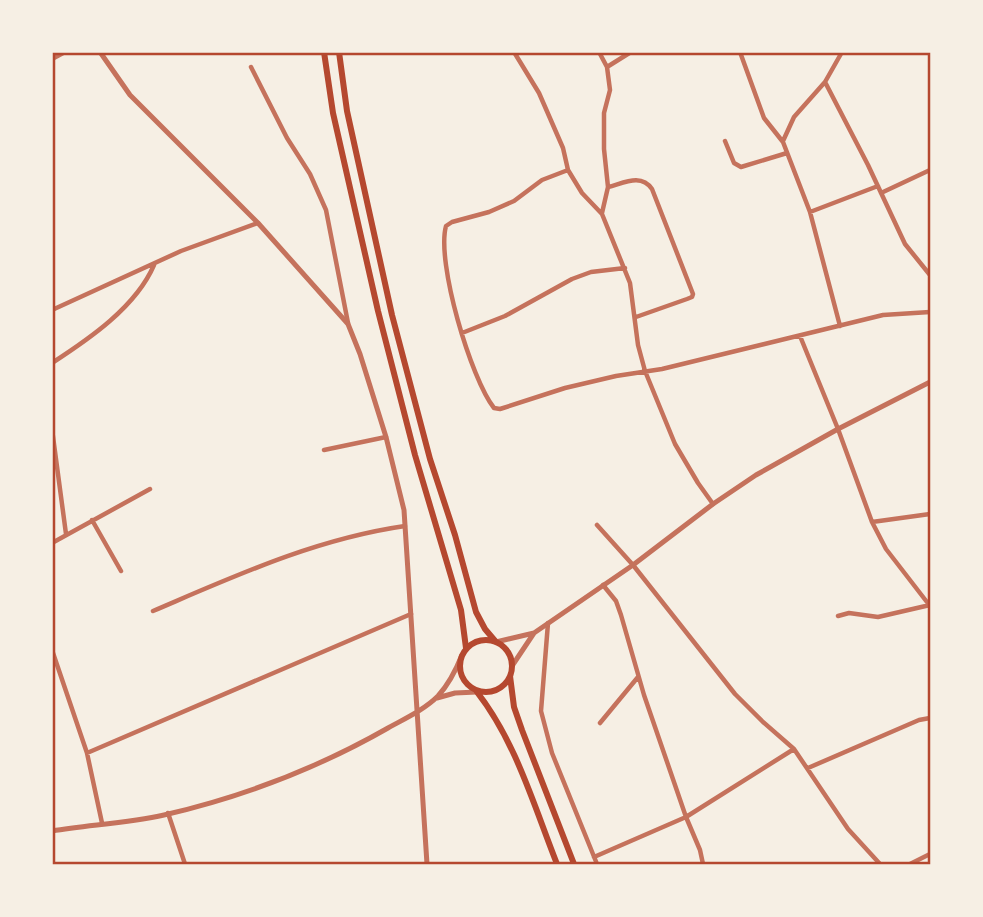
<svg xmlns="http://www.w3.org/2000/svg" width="983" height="917" font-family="Lato,sans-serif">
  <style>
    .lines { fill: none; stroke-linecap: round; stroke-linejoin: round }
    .minor { stroke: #c5725c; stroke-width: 4.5 }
    .tertiary { stroke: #c5725c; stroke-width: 5 }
    .primary { stroke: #b5482f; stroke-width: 6 }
    .neatline { fill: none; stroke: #b5482f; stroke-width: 2.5 }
  </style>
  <rect width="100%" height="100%" fill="#f6efe4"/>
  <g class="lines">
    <path class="minor" d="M 514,52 L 539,93 L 563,148 L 568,170 L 582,193 L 602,214 L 630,283 L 638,345 L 645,371 L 675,444 L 698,483 L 713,504
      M 599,52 L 607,67 L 610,90 L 604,113 L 604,149 L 608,187 L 602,213
      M 740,52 L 764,118 L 783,142 L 810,212 L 840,326
      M 52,59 L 65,52
      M 251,67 L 287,138 L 310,174 L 326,210 L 348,323
      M 607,67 L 631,52
      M 825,82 L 868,165 L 905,244 L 930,275
      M 725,141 L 734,163 L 741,167 L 787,153
      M 783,141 L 794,117 L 825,82 L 842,52
      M 568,170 L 542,180 L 514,201 L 489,212 L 452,222 L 446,226 C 436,262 471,379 494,408 L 500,409 L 565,388 L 616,376 L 662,369 L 883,315 L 930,312
      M 608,187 C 624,183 641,173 652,189 L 693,294 L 692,297 L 687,299 L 636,317
      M 881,193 L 930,170
      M 810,212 L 878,186
      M 52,310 L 181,251 L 258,223
      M 462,333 L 505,316 L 572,279 L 591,272 L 625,268
      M 800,336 L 838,429 L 872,522 L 886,549 L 930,606
      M 52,363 C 89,339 136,307 154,265
      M 52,429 L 66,534
      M 324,450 L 386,437
      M 92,520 L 121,571
      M 872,522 L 930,514
      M 597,525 L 633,565 L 735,694 L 763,722 L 794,749 L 848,829 L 880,864
      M 52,543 L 150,489
      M 603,585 L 616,601 L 621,615 L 644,695 L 686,817 L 700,850 L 703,864
      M 153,611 C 235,576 315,539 405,526
      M 838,616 L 849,613 L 878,617 L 930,605
      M 548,623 L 541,711 L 552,753 L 597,864
      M 52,650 L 87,753 L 102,823
      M 600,723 L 638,677
      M 87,753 L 411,614
      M 808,768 L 919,720 L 930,718
      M 168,813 L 185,864
      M 594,857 L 686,817 L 794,749
      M 910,864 L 930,854"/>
    <path class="tertiary" d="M 100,52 L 130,95 L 258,223 L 348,324 L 360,354 L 386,437 L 404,510 L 427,864
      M 496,642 L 534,633
      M 512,666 L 534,633 L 633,565 L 713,504 L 756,475 L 838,429 L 930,382
      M 437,698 L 455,693 L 477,692
      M 52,831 C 89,825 128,823 164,815 C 242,797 318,768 388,728 C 404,719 424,710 438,696 C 449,684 456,670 462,655"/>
    <path class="primary" d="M 324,52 L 333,113 L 378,311 L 415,455 L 461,610 L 466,648
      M 339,52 L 347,111 L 392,315 L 430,459 L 455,535 L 476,612 L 485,629 L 496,642
      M460 666a26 26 0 1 1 52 0a26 26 0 1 1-52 0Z
      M 510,676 L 514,707 L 522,730 L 574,864
      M 477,692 C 516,742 534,806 557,864"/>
  </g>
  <rect width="983" height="917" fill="none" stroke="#f6efe4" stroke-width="108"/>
  <rect x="54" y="54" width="875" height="809" class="neatline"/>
</svg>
